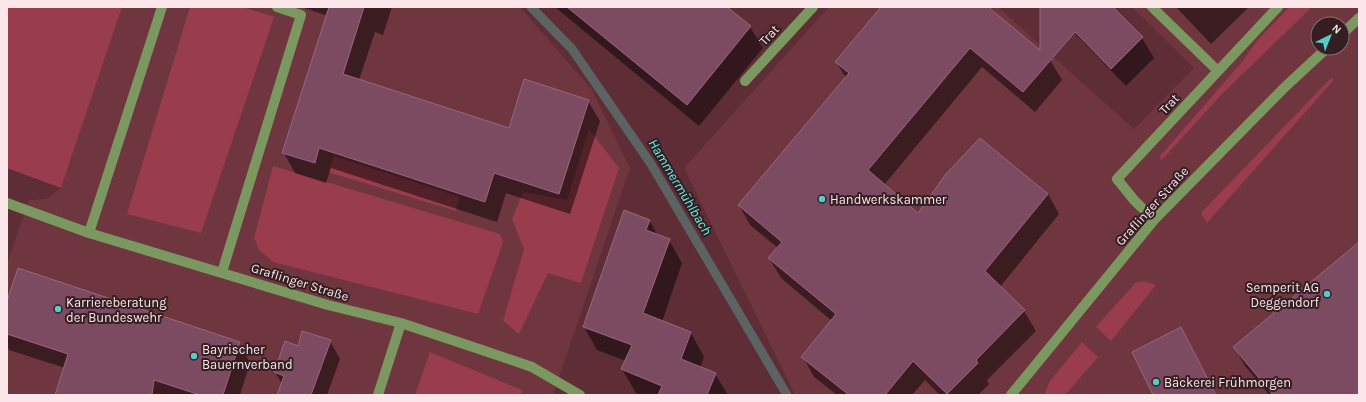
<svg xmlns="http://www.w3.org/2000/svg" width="1366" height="402" font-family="Karla,sans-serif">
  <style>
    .built { fill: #6f363f; fill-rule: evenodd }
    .green { fill: #993c4e }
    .shadow { fill: #0007 }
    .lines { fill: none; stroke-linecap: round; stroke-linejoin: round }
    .stream { stroke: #5b6363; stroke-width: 9 }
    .building { fill: #7c4b62; stroke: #9a667e }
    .minor { stroke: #7b9860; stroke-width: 10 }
    .poi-dot { fill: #54cdc7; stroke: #351e21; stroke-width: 1.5 }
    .labels { text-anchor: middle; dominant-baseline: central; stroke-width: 4; stroke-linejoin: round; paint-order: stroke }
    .street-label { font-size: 13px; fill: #fbe7e9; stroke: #351e21 }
    .poi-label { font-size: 13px; fill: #fbe7e9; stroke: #351e21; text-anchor: start }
    .water-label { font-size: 14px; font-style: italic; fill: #5af5ed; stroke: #351e21 }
  </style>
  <rect width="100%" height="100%" fill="#5f2d35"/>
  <path class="built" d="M 122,7 L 520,7 L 592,90 L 630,168 L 553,395 L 7,395 L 7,264 L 29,200 L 46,199 L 61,188 Z
    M 829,7 L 998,7 L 1134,129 L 1194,68 L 1132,7 L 1359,7 L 1359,395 L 795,395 L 684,168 ZM 1318,24 L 1342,24 L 1342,48 L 1318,48 Z"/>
  <path class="green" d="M 7,7 L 122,7 L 61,188 L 7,168 Z
    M 190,7 L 243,7 L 274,17 L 201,233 L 127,214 Z
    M 1289,7 L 1312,7 L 1222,94 L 1161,161 L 1160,156 L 1242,62 L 1256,42 Z
    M 1333,78 L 1333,81 L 1207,223 L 1201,213 L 1329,80 Z
    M 589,129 L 619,168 L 581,283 L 548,273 L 519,334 L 503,321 L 524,249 L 512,219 L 523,192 L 567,200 Z
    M 334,156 L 460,197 L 456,211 L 328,172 Z
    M 273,166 L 500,234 L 503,242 L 478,314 L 273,262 L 259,250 L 254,238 Z
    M 1144,281 L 1156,285 L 1111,341 L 1096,327 L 1135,283 Z
    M 1082,342 L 1098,357 L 1065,395 L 1044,395 L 1050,381 Z
    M 430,352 L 522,390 L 521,395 L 415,395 Z"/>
  <path class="shadow" d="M 301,7 L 392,7 L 383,35 L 375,32 L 359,80 L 509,129 L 588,101 L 600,121 L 570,214 L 506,193 L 497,222 L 331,168 L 326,183 L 295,173 L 284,153 L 328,16 Z
    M 555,7 L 726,7 L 750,27 L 763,48 L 699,126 Z
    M 882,7 L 987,7 L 1050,60 L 1062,80 L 1035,112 L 982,67 L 884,185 L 918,215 L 1048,194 L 1059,214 L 1000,287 L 1024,311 L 1036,331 L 987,380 L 989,384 L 978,395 L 940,395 L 925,380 L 912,395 L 837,395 L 814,377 L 803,357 L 832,321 L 781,278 L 769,258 L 778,248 L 750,225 L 739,205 L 846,78 L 836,62 Z
    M 1049,7 L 1112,7 L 1142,38 L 1154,58 L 1126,86 Z
    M 1176,7 L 1249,7 L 1211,44 Z
    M 649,220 L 658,236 L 669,240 L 682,263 L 662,322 L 691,333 L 704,357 L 700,368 L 715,374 L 728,395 L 641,395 L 636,393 L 622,369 L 626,361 L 597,350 L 584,327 Z
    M 1359,243 L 1359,395 L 1269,395 L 1245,366 L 1234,347 Z
    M 7,304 L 239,343 L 250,363 L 240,395 L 56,395 L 65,368 L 9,350 L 7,345 Z
    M 1181,328 L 1192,348 L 1216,395 L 1154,395 Z
    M 330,341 L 340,359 L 327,395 L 278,395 L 282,384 L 275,372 L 285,342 L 299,347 Z"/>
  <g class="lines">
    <path class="stream" d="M 531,7 L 572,49 L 651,164 L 787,395"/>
  </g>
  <path class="building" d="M 329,7 L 364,7 L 343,74 L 509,128 L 524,79 L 589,100 L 559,194 L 494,173 L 485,202 L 319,148 L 315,163 L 282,153 Z
    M 567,7 L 727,7 L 751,26 L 687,105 Z
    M 881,7 L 988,7 L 1040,50 L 1040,7 L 1113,7 L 1143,37 L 1111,69 L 1075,32 L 1023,92 L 970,48 L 868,170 L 918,213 L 946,174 L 980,138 L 1048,194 L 985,271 L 1025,310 L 976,360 L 978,363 L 947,394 L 913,361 L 885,395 L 849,395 L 801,357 L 836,314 L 768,258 L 782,242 L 738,205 L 849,73 L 835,62 Z
    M 624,210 L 650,220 L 646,230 L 670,239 L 643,313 L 691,332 L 681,359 L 716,373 L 707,395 L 658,395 L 662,386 L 621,369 L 632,345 L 583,327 Z
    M 1359,242 L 1359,395 L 1273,395 L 1233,347 Z
    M 18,268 L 240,342 L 223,395 L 200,395 L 154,380 L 152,395 L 55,395 L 68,354 L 7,334 L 7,301 Z
    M 1181,327 L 1216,395 L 1153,395 L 1132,352 Z
    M 302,331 L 331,340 L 311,395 L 277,395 L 284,376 L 274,372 L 285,341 L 298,346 Z"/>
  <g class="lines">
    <path class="minor" d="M 1152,7 L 1218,71
      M 1342,34 L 1359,18
      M 745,81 L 813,7
      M 7,203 L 89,233 L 328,305 L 401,323 L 482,350 L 532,367 L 580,395
      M 1154,220 L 1134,200 L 1117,179 L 1278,7
      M 89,233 L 162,7
      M 222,272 L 301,15 L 277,7
      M 378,395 L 401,323
      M 1011,395 L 1154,220 L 1285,87 L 1327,48"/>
  </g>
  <g class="poi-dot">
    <circle cx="822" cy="199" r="4"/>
    <circle cx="1327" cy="294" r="4"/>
    <circle cx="58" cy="309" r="4"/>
    <circle cx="194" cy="356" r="4"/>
    <circle cx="1156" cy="382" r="4"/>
  </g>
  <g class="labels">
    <g class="street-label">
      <text transform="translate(769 35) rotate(-47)">Trat</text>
      <text transform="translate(1169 104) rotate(-47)">Trat</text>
      <text transform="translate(1152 206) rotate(-48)">Graflinger Straße</text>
      <text transform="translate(300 282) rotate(17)">Graflinger Straße</text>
    </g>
    <g class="poi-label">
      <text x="830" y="199">Handwerkskammer</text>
      <text x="1319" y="287" text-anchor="end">Semperit AG<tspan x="1319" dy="15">Deggendorf</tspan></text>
      <text x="66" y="302">Karriereberatung<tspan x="66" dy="15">der Bundeswehr</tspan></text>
      <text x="202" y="349">Bayrischer<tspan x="202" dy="15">Bauernverband</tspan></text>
      <text x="1164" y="382">Bäckerei Frühmorgen</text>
    </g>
    <g class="water-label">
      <text transform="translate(680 187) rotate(59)">Hammermühlbach</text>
    </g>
  </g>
  <rect width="1366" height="402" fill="none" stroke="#fbe7e9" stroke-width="16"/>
  <g transform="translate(1330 36) rotate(43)"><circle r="19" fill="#351e21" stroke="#846e71"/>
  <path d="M0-3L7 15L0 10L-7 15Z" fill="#54cdc7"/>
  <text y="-6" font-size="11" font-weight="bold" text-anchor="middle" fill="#fbe7e9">N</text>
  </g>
</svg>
